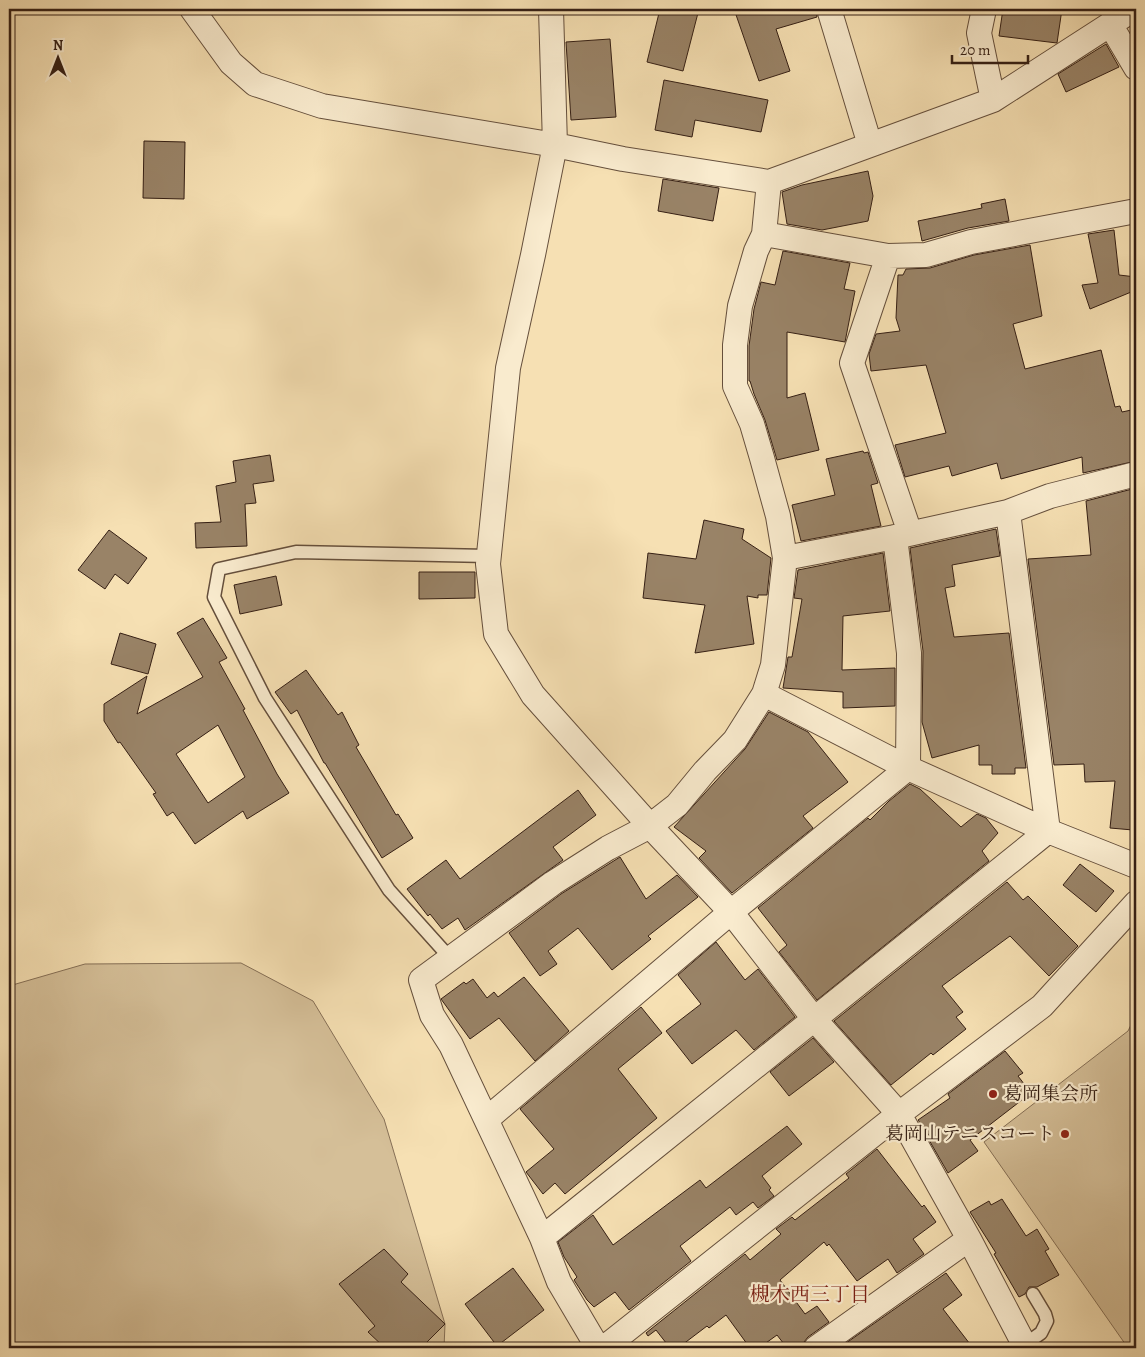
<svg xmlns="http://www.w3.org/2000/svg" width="1145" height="1357" font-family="Alegreya,'Noto Serif JP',serif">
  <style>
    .green { fill: #d5bf98; stroke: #856f56 }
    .building { fill: #998367; stroke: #351f14; fill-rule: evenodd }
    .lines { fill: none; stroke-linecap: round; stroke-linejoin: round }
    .lane-casing { stroke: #654f3c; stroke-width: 15 }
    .street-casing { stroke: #654f3c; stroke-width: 26 }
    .lane { stroke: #f9ebce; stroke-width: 12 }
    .street { stroke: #f9ebce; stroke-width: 24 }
    .poi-dot { fill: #8f2418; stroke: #f9ebce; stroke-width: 2 }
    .labels { text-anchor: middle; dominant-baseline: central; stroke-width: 4.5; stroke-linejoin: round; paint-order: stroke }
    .poi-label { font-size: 19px; fill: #351f14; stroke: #f9ebce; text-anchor: start }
    .neighbourhood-label { font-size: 20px; fill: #7a1f14; stroke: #f9ebce }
  </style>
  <rect width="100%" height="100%" fill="#f6e0b3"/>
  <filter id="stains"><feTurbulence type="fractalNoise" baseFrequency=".004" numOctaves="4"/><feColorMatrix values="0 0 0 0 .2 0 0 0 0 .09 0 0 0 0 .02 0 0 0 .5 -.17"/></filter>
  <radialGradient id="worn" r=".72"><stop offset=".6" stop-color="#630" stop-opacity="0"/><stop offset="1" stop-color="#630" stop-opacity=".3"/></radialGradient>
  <path class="green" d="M 241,963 L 313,1001 L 384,1119 L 445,1324 L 444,1348 L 9,1348 L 9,986 L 85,964 Z
    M 1136,1015 L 1136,1348 L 1128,1348 L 984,1142 L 1128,1031 Z"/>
  <path class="building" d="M 660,9 L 699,9 L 683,71 L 647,62 Z
    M 734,9 L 816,9 L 817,17 L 776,29 L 790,71 L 759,81 Z
    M 1003,9 L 1062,9 L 1057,43 L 999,36 Z
    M 610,39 L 616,117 L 571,120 L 566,42 Z
    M 1106,44 L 1119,67 L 1066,92 L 1058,74 Z
    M 664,80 L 768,100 L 761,132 L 695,120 L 692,137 L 655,130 Z
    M 144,141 L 185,142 L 184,199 L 143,198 Z
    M 868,171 L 873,196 L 868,221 L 822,230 L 787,224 L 782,192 L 802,185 Z
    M 663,179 L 719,188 L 713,221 L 658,211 Z
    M 1005,199 L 1009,221 L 968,228 L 922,241 L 918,221 L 982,208 L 981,204 Z
    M 1114,230 L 1119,275 L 1136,277 L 1136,290 L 1090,309 L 1082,285 L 1098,283 L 1088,234 Z
    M 1030,245 L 1042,316 L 1013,324 L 1025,369 L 1101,350 L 1115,407 L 1120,406 L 1122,412 L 1136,409 L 1136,461 L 1083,473 L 1082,457 L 1001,479 L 997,463 L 952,476 L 949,466 L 905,477 L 895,445 L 946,433 L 926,365 L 871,371 L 869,354 L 876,334 L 900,331 L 896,318 L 898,275 L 903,275 L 906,269 L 930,268 L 974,255 Z
    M 783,251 L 850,263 L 844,289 L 855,291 L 845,342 L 787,332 L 787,398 L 805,393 L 819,450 L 777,460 L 765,420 L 754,394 L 750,381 L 749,381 L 749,346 L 754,309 L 761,282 L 775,285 Z
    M 863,451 L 864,453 L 868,452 L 878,483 L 871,485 L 881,526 L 801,541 L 792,505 L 835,495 L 826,459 Z
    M 270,455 L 274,481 L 253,484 L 256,503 L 245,504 L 247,546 L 196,548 L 195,523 L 221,522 L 216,486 L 236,482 L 233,461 Z
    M 1136,488 L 1136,826 L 1134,826 L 1133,830 L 1110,828 L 1115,781 L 1085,782 L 1084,764 L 1054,765 L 1028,559 L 1091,555 L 1086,501 Z
    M 704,520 L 744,529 L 742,539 L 771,558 L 767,595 L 758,595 L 758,598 L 747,596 L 754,644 L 695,653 L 705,605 L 643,598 L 648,553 L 696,559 Z
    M 996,529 L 1000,556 L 952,565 L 955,586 L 945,588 L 954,637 L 1009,633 L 1026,768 L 1015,768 L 1015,774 L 992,774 L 992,765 L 979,765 L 979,745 L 932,758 L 922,722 L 923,651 L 910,548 Z
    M 109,530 L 147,558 L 128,584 L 115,574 L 105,589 L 78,570 Z
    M 883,553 L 890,611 L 843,616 L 842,670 L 895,668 L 895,706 L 843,708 L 843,692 L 783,688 L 788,657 L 792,657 L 802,599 L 794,598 L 798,570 Z
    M 419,572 L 475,572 L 475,598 L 419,599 Z
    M 276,576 L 282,605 L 240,614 L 234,585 Z
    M 203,618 L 227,658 L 219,662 L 245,709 L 243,710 L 277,774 L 289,793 L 247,819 L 243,811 L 195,844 L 173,812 L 167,816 L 153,794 L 156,793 L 120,742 L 118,743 L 104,721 L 104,704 L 147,676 L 137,714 L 203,677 L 177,633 ZM 218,725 L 245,777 L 208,803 L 176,754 Z
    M 120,633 L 156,644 L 148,674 L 111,664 Z
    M 306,670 L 338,715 L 342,712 L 359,745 L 356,747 L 396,815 L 398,814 L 413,838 L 382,858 L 325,763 L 324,763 L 297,710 L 291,714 L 275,692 Z
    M 769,712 L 808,732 L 848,782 L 803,816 L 813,828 L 732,893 L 699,858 L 706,851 L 674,827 L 745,749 Z
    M 910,784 L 920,789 L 961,827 L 977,814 L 986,818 L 998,833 L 982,851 L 989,861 L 817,1000 L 779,952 L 787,945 L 758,908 L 868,818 L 870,820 L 889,801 Z
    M 578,790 L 596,815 L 553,847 L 563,860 L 465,930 L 458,918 L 442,929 L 430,914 L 428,916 L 407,889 L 446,860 L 460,879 Z
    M 620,857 L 646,899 L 677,875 L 698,897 L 648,936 L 651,939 L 612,970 L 578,928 L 548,951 L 557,964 L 540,976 L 509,933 L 561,894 Z
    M 1080,864 L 1114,891 L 1096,912 L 1063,885 Z
    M 1007,882 L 1023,900 L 1028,896 L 1078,946 L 1049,976 L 1010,936 L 942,986 L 963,1012 L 956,1017 L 966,1029 L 933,1055 L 931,1053 L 891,1085 L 834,1021 Z
    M 716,942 L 745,980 L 758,969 L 795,1017 L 754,1050 L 736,1030 L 692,1064 L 666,1031 L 701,1004 L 678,975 Z
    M 524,977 L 569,1031 L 535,1061 L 499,1018 L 470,1039 L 441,999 L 464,982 L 466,984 L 473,979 L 487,998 L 494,992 L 498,997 Z
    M 641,1007 L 662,1033 L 618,1069 L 657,1118 L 565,1194 L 555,1183 L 543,1194 L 526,1172 L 554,1149 L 520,1109 Z
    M 813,1038 L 834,1062 L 789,1096 L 770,1072 Z
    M 1005,1051 L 1023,1073 L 1018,1076 L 1031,1093 L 970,1140 L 978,1151 L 948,1173 L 929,1140 L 931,1138 L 918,1120 L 950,1098 L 948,1094 Z
    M 787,1126 L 802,1144 L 762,1176 L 771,1188 L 769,1190 L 774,1196 L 758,1208 L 753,1202 L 736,1215 L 730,1207 L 680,1246 L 691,1261 L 629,1310 L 615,1292 L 594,1307 L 587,1300 L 574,1280 L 577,1277 L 564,1257 L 558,1242 L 593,1215 L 613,1245 L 700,1180 L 706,1188 Z
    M 877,1149 L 922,1207 L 924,1205 L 936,1222 L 913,1239 L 924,1254 L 897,1273 L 888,1259 L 857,1281 L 829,1244 L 827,1246 L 824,1242 L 780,1280 L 805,1314 L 817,1306 L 829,1322 L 808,1337 L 804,1342 L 802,1348 L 787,1348 L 777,1335 L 759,1348 L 750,1348 L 726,1315 L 709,1328 L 707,1326 L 678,1348 L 670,1348 L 656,1330 L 648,1336 L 646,1333 L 745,1254 L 750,1260 L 781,1234 L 776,1229 L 792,1217 L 795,1220 L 849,1178 L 846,1174 Z
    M 1002,1199 L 1026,1236 L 1037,1229 L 1049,1249 L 1045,1251 L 1059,1275 L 1037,1287 L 1029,1287 L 1025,1294 L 1019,1297 L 994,1254 L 996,1253 L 970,1212 L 989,1201 L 991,1205 Z
    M 384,1249 L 408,1274 L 401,1282 L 445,1324 L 421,1348 L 385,1348 L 368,1332 L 375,1326 L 339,1284 Z
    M 513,1268 L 544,1310 L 497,1346 L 465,1304 Z
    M 946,1273 L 962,1295 L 943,1309 L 973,1348 L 839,1348 Z"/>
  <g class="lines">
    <g class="lane-casing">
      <path id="lane" d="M 451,959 L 389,890 L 265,698 L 214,597 L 219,569 L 296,552 L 488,556
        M 1024,1345 L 1041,1333 L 1047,1321 L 1045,1314 L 1033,1294"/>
    </g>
    <g class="street-casing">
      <path id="street" d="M 192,9 L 231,63 L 255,84 L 322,106 L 555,145 L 623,159 L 769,182 L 993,100 L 1134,9
        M 551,9 L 555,145 L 533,255 L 508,368 L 488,564 L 496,634 L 533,695 L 650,826 L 731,912 L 815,1020 L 899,1114 L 969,1239 L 1026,1348
        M 829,9 L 870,145
        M 984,9 L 979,33 L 993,100
        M 1110,24 L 1136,68
        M 764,234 L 888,256 L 926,255 L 971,242 L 1136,211
        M 888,256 L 852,363 L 910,533
        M 785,558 L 895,537 L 1008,512 L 1050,496 L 1136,474
        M 764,694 L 908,768 L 1048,831 L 1136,866
        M 487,1119 L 731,912 L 908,768 L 909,653 L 895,537
        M 542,1238 L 1048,831 L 1008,512
        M 598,1348 L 559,1282 L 542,1238 L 451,1045 L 432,1015 L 421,980 L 553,883 L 608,848 L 650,826 L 677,805 L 705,771 L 735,740 L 764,694 L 773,665 L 785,558 L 778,516 L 762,458 L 752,424 L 735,386 L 735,345 L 740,306 L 756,251 L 764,234 L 769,182
        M 604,1348 L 899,1114 L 1042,1006 L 1136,903
        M 816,1348 L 969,1239"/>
    </g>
    <use href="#lane" class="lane"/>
    <use href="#street" class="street"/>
  </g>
  <g class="poi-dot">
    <circle cx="993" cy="1094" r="5"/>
    <circle cx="1065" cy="1134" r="5"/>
  </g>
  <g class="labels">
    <g class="poi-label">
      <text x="1003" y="1094">葛岡集会所</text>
      <text x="1055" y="1134" text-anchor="end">葛岡山テニスコート</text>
    </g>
    <g class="neighbourhood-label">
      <text x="810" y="1294">槻木西三丁目</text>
    </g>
  </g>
  <rect width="1145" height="1357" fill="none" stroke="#f6e0b3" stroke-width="30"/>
  <rect x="10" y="10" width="1125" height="1337" fill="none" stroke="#351f14" stroke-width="2.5"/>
  <rect x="15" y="15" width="1115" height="1327" fill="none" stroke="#351f14"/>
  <g transform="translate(58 58)" stroke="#f9ebce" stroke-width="4" paint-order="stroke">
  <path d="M0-4L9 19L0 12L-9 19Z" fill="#351f14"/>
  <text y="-8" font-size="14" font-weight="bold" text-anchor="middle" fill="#351f14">N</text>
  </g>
  <path d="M952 55v8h76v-8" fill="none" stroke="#351f14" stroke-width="2.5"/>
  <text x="960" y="55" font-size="15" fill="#351f14" stroke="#f9ebce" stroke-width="4" paint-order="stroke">20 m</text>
  <rect width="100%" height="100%" filter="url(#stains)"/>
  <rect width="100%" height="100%" fill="url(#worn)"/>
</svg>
